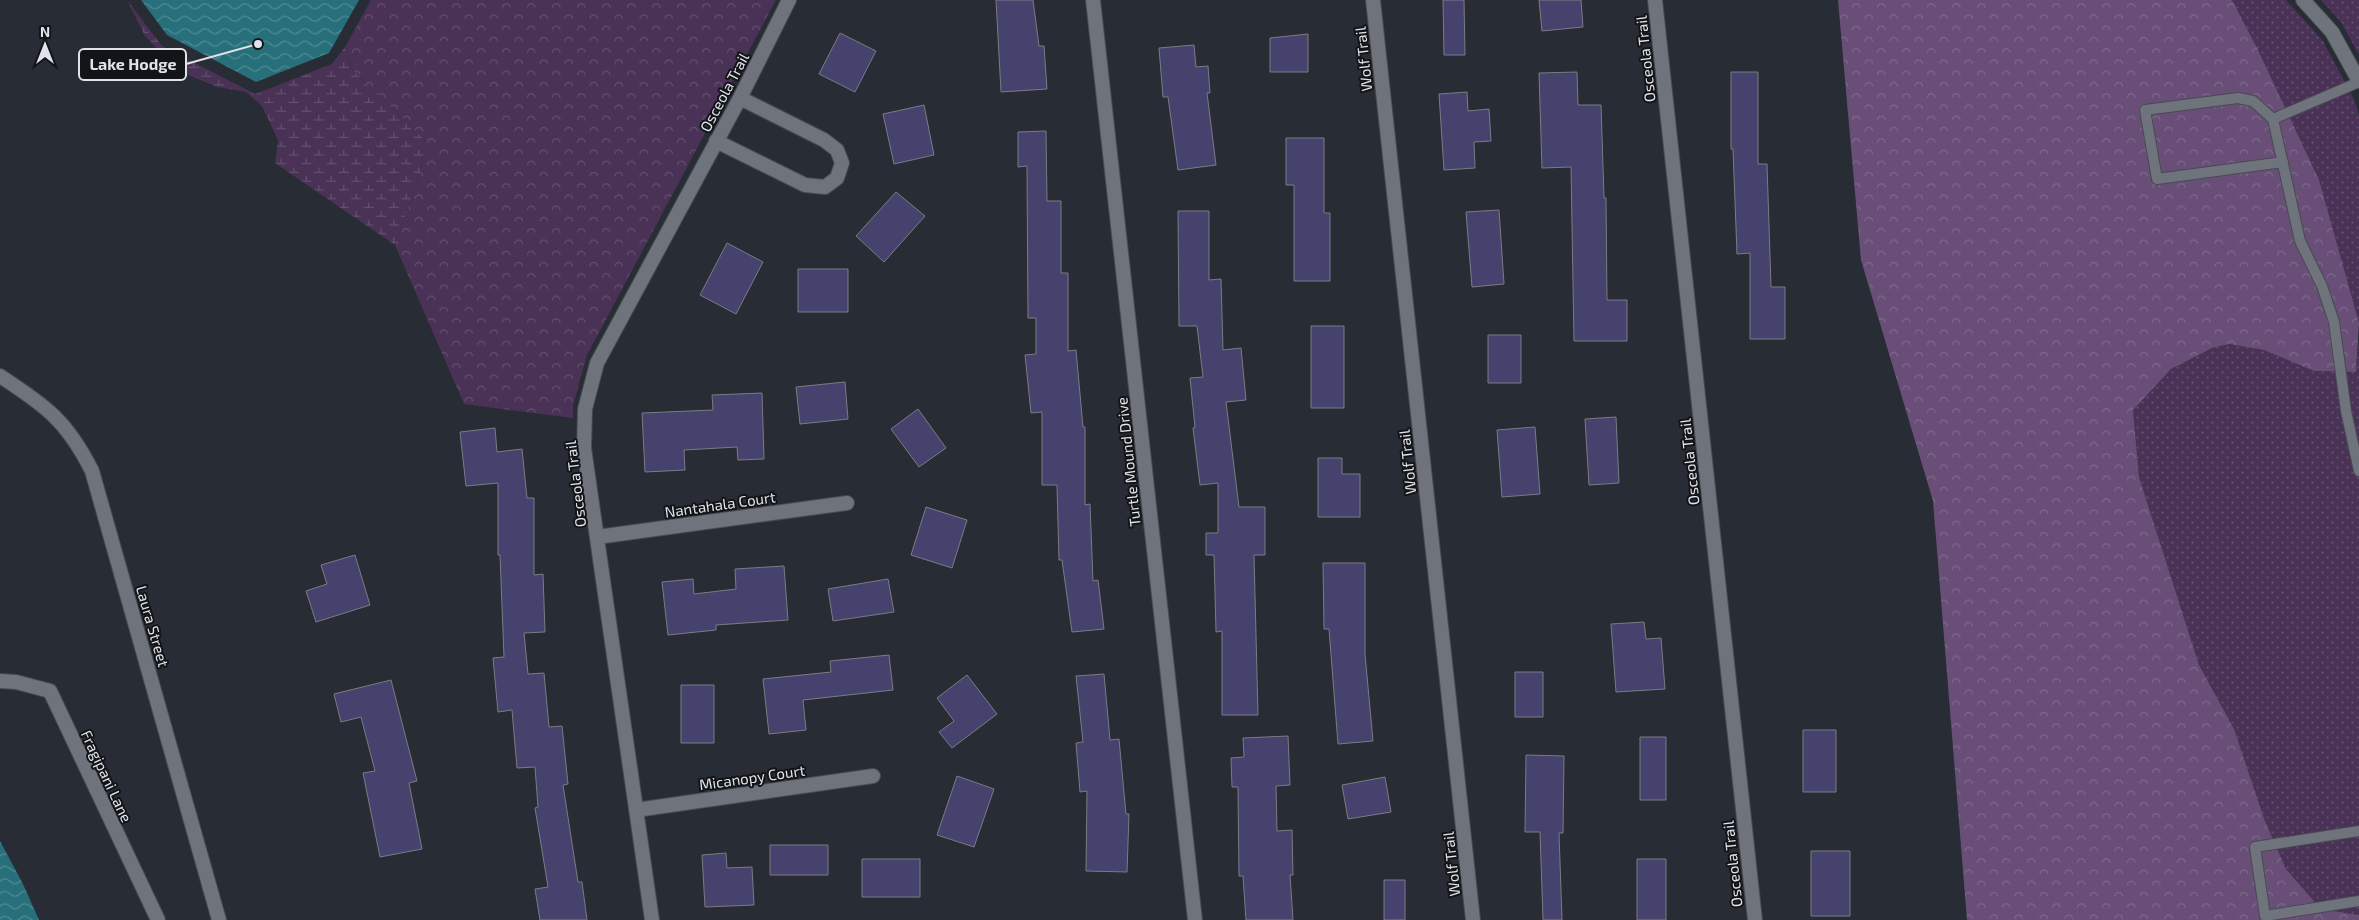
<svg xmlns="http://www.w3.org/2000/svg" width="2359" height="920" font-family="'Exo 2',sans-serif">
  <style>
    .grass { fill: url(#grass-dots) }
    .forest { fill: url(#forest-crowns) }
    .wetland { fill: url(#wetland-marsh) }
    .park { fill: url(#park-crowns) }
    .water { fill: url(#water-waves) }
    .building { fill: #46426e; stroke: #7b7b85 }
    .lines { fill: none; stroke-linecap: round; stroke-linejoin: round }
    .service-casing { stroke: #464b51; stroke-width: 12 }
    .minor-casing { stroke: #464b51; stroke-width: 16 }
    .tertiary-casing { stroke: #464b51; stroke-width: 16 }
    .service { stroke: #6e737c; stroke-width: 10 }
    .minor { stroke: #6e737c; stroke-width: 14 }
    .tertiary { stroke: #6e737c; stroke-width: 14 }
    .labels { text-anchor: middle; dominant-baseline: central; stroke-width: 4; stroke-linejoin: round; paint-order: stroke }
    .street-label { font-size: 15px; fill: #e0e3e9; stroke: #121418 }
    .leader { fill: none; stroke: #e0e3e9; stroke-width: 2 }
    .callout-dot { fill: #e0e3e9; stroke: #121418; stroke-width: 2 }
    .callout { fill: #121418; stroke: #e0e3e9; stroke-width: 2 }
    .callout-label { font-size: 16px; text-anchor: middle; font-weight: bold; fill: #e0e3e9 }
  </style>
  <defs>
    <pattern id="grass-dots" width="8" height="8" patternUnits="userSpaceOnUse" patternTransform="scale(1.25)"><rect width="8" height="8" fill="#493255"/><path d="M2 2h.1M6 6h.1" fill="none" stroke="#63506d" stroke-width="1.8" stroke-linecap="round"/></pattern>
    <pattern id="forest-crowns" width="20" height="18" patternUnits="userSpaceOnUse" patternTransform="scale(1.25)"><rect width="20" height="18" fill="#694f78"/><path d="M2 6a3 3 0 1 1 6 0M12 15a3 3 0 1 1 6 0" fill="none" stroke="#7e688b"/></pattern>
    <pattern id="wetland-marsh" width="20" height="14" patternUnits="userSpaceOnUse" patternTransform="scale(1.25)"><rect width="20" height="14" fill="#493255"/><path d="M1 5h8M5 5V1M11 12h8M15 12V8" fill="none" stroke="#63506d"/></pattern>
    <pattern id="park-crowns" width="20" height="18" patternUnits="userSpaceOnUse" patternTransform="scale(1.25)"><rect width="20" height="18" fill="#493255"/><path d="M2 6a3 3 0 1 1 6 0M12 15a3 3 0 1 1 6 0" fill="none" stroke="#63506d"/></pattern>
    <pattern id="water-waves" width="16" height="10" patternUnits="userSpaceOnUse" patternTransform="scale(1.25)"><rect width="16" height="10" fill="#276f7a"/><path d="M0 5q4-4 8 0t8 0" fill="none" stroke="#508a93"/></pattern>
  </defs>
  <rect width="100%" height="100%" fill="#282c34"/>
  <path class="grass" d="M 2232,0 L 2286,0 L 2323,41 L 2354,99 L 2359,115 L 2359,323 C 2327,212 2287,102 2232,0 Z
    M 2321,0 L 2359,0 L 2359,55 L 2341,22 Z
    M 2359,338 L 2359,915 L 2321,909 L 2286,869 L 2265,821 L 2234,729 L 2199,665 L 2139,477 L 2133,410 L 2171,369 L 2212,348 L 2229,344 L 2264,350 L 2314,371 L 2356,372 Z"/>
  <path class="forest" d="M 1838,0 L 2232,0 L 2257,48 L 2319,180 L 2359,323 L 2356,372 L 2314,371 L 2264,350 L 2229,344 L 2212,348 L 2171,369 L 2133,410 L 2139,477 L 2199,665 L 2234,729 L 2265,821 L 2286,869 L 2321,909 L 2359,915 L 2359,920 L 1967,920 L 1933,501 L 1861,260 Z"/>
  <path class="wetland" d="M 127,0 L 162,46 L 255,94 L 332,64 L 345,47 L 351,68 L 425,140 L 421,171 L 395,245 L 275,163 L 278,140 L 262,106 L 246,92 L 217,87 L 188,75 L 165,57 L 145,36 Z"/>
  <path class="park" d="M 371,0 L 776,0 L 587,355 L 573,405 L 573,418 L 464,404 L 395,245 L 421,171 L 425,140 L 351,68 L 345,47 Z"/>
  <path class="water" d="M 141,0 L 359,0 L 329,53 L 256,82 L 167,35 Z
    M 0,841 L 23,884 L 39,920 L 0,920 Z"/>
  <path class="building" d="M 996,0 L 1033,0 L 1039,46 L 1044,46 L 1047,89 L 1001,92 Z
    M 1443,0 L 1464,0 L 1465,55 L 1444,55 Z
    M 1539,0 L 1581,0 L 1583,27 L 1542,31 Z
    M 840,33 L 876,51 L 855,92 L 819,74 Z
    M 1308,34 L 1308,72 L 1270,72 L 1270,38 Z
    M 1194,45 L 1196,67 L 1208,66 L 1210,93 L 1207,93 L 1216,165 L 1178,170 L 1168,97 L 1163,97 L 1159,48 Z
    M 1577,72 L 1578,105 L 1601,105 L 1604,198 L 1606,198 L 1607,300 L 1627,300 L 1627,341 L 1574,341 L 1571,167 L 1542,168 L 1539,73 Z
    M 1731,72 L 1758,72 L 1758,164 L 1767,164 L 1771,287 L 1785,287 L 1785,339 L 1750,339 L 1750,253 L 1737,254 L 1733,149 L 1731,149 Z
    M 1467,92 L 1468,111 L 1489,109 L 1491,141 L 1474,142 L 1475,168 L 1444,170 L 1439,94 Z
    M 924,105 L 934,155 L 894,164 L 883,114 Z
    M 1046,131 L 1047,201 L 1061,201 L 1061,273 L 1068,273 L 1068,351 L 1076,350 L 1083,427 L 1085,427 L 1085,505 L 1090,504 L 1093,581 L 1098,580 L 1104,629 L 1072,632 L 1062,560 L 1059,560 L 1057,485 L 1042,485 L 1042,412 L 1031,413 L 1025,355 L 1036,354 L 1036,318 L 1028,318 L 1027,166 L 1018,167 L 1018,132 Z
    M 1286,138 L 1324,138 L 1324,213 L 1330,213 L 1330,281 L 1294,281 L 1294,185 L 1286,185 Z
    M 896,192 L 925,216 L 884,262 L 856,236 Z
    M 1499,210 L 1504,284 L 1472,287 L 1466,212 Z
    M 1178,211 L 1209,211 L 1209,280 L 1221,279 L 1223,350 L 1241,348 L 1246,400 L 1226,402 L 1239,507 L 1265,507 L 1265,555 L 1254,555 L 1258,715 L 1222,715 L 1222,631 L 1216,632 L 1214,555 L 1206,555 L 1206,533 L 1218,533 L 1218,483 L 1200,485 L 1193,428 L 1195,427 L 1190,378 L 1203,377 L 1197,326 L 1179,326 Z
    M 727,243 L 763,262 L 736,314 L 700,295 Z
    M 798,269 L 848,269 L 848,312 L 798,312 Z
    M 1311,326 L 1344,326 L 1344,408 L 1311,408 Z
    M 1488,335 L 1521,335 L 1521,383 L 1488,383 Z
    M 845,382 L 848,419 L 800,424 L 796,387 Z
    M 762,393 L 764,459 L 738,460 L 737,447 L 684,450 L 685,470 L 645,472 L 642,413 L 713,410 L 712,395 Z
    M 918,409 L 946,448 L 919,467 L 891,429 Z
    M 1616,417 L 1619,483 L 1589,485 L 1585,419 Z
    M 1535,427 L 1540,494 L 1502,497 L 1497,430 Z
    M 495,428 L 497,452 L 522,449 L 527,498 L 534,498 L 534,575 L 543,574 L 545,632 L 524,633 L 528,674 L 544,673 L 549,727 L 562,726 L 568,784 L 563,785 L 578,882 L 582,882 L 587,920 L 540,920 L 535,889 L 548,887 L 535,808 L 538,807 L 535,767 L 517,768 L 512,710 L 498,712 L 493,658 L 504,657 L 500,555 L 498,555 L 498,483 L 466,486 L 460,432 Z
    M 1318,458 L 1342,458 L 1342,474 L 1360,474 L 1360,517 L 1318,517 Z
    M 926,507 L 967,520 L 952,568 L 911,555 Z
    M 355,555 L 370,605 L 316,622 L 306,591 L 327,584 L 321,565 Z
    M 1323,563 L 1365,563 L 1365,654 L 1373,741 L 1338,744 L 1329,629 L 1324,629 Z
    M 784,566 L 788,620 L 716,625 L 716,630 L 668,635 L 662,582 L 693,579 L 694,594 L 736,589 L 735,569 Z
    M 888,579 L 894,612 L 833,621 L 828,589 Z
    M 1644,622 L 1646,639 L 1661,638 L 1665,689 L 1616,692 L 1611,624 Z
    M 889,655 L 893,690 L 803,700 L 806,730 L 769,734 L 763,679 L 831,672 L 830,661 Z
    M 1515,672 L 1543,672 L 1543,717 L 1515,717 Z
    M 1104,674 L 1110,740 L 1119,739 L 1126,814 L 1129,814 L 1127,872 L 1086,871 L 1087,791 L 1080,792 L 1076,743 L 1083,742 L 1076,676 Z
    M 967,675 L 997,714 L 952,748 L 939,732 L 954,721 L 937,698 Z
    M 391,680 L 417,781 L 409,783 L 422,849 L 380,857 L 363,773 L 375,771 L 361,717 L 341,722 L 334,694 Z
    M 681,685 L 714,685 L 714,743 L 681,743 Z
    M 1803,730 L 1836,730 L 1836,792 L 1803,792 Z
    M 1288,736 L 1290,785 L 1276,786 L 1277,831 L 1292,830 L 1293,875 L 1290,875 L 1293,920 L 1246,920 L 1243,876 L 1239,876 L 1238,787 L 1232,787 L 1231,758 L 1244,757 L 1243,738 Z
    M 1640,737 L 1666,737 L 1666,800 L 1640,800 Z
    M 1526,755 L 1564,756 L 1563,833 L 1559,833 L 1562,920 L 1543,920 L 1540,832 L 1525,832 Z
    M 957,776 L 994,789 L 974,847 L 937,835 Z
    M 1385,777 L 1391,812 L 1348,819 L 1342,785 Z
    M 770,845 L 828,845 L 828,875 L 770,875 Z
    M 1811,851 L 1850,851 L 1850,916 L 1811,916 Z
    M 726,853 L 727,868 L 752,867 L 754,905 L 705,907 L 702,855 Z
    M 862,859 L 920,859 L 920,897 L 862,897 Z
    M 1637,859 L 1666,859 L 1666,920 L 1637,920 Z
    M 1384,880 L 1405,880 L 1405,920 L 1384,920 Z"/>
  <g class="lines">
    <g class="service-casing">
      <path id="service" d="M 2359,82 L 2273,119 L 2300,241 L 2322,286 L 2334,322 L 2346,411 L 2359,471
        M 2273,119 L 2253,101 L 2238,98 L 2145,110 L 2157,179 L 2283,162
        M 2359,831 L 2255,847 L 2265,916 L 2359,901"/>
    </g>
    <g class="minor-casing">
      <path id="minor" d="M 1093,0 L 1195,920
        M 1373,0 L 1473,920
        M 1655,0 L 1755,920
        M 716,141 L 805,185 L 825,187 L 837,178 L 842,163 L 837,150 L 824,140 L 740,98
        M 0,376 C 46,406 67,421 92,471 L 219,920
        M 597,537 L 847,503
        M 0,681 L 16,682 L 50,691 L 158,920
        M 636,810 L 873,776
        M 652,920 L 584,448 L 585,409 L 597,363 L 740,98 L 789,0"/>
    </g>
    <g class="tertiary-casing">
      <path id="tertiary" d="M 2303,0 L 2332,32 L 2359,81"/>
    </g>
    <use href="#service" class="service"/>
    <use href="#minor" class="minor"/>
    <use href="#tertiary" class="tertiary"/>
  </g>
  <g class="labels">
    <g class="street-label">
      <text transform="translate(1363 59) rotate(-96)">Wolf Trail</text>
      <text transform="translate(1645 59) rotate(-96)">Osceola Trail</text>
      <text transform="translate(724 92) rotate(-62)">Osceola Trail</text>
      <text transform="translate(1128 462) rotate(-96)">Turtle Mound Drive</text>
      <text transform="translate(1407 462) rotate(-96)">Wolf Trail</text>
      <text transform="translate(1689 462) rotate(-96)">Osceola Trail</text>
      <text transform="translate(575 484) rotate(-97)">Osceola Trail</text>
      <text transform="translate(720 504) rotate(-8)">Nantahala Court</text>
      <text transform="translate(153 626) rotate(74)">Laura Street</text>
      <text transform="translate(107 776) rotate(65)">Fragipani Lane</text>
      <text transform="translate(752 777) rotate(-8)">Micanopy Court</text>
      <text transform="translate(1451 864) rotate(-96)">Wolf Trail</text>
      <text transform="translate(1732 864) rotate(-96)">Osceola Trail</text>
    </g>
  </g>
  <path class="leader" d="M258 44L186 64"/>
  <circle class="callout-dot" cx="258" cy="44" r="5"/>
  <rect class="callout" x="79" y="49" width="107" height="31" rx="5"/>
  <g class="callout-label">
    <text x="133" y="70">Lake Hodge</text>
  </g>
  <g transform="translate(45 45)" stroke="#121418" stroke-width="4" paint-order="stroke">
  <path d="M0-4L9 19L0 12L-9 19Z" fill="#e0e3e9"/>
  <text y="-8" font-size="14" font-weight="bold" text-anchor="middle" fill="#e0e3e9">N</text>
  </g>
</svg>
